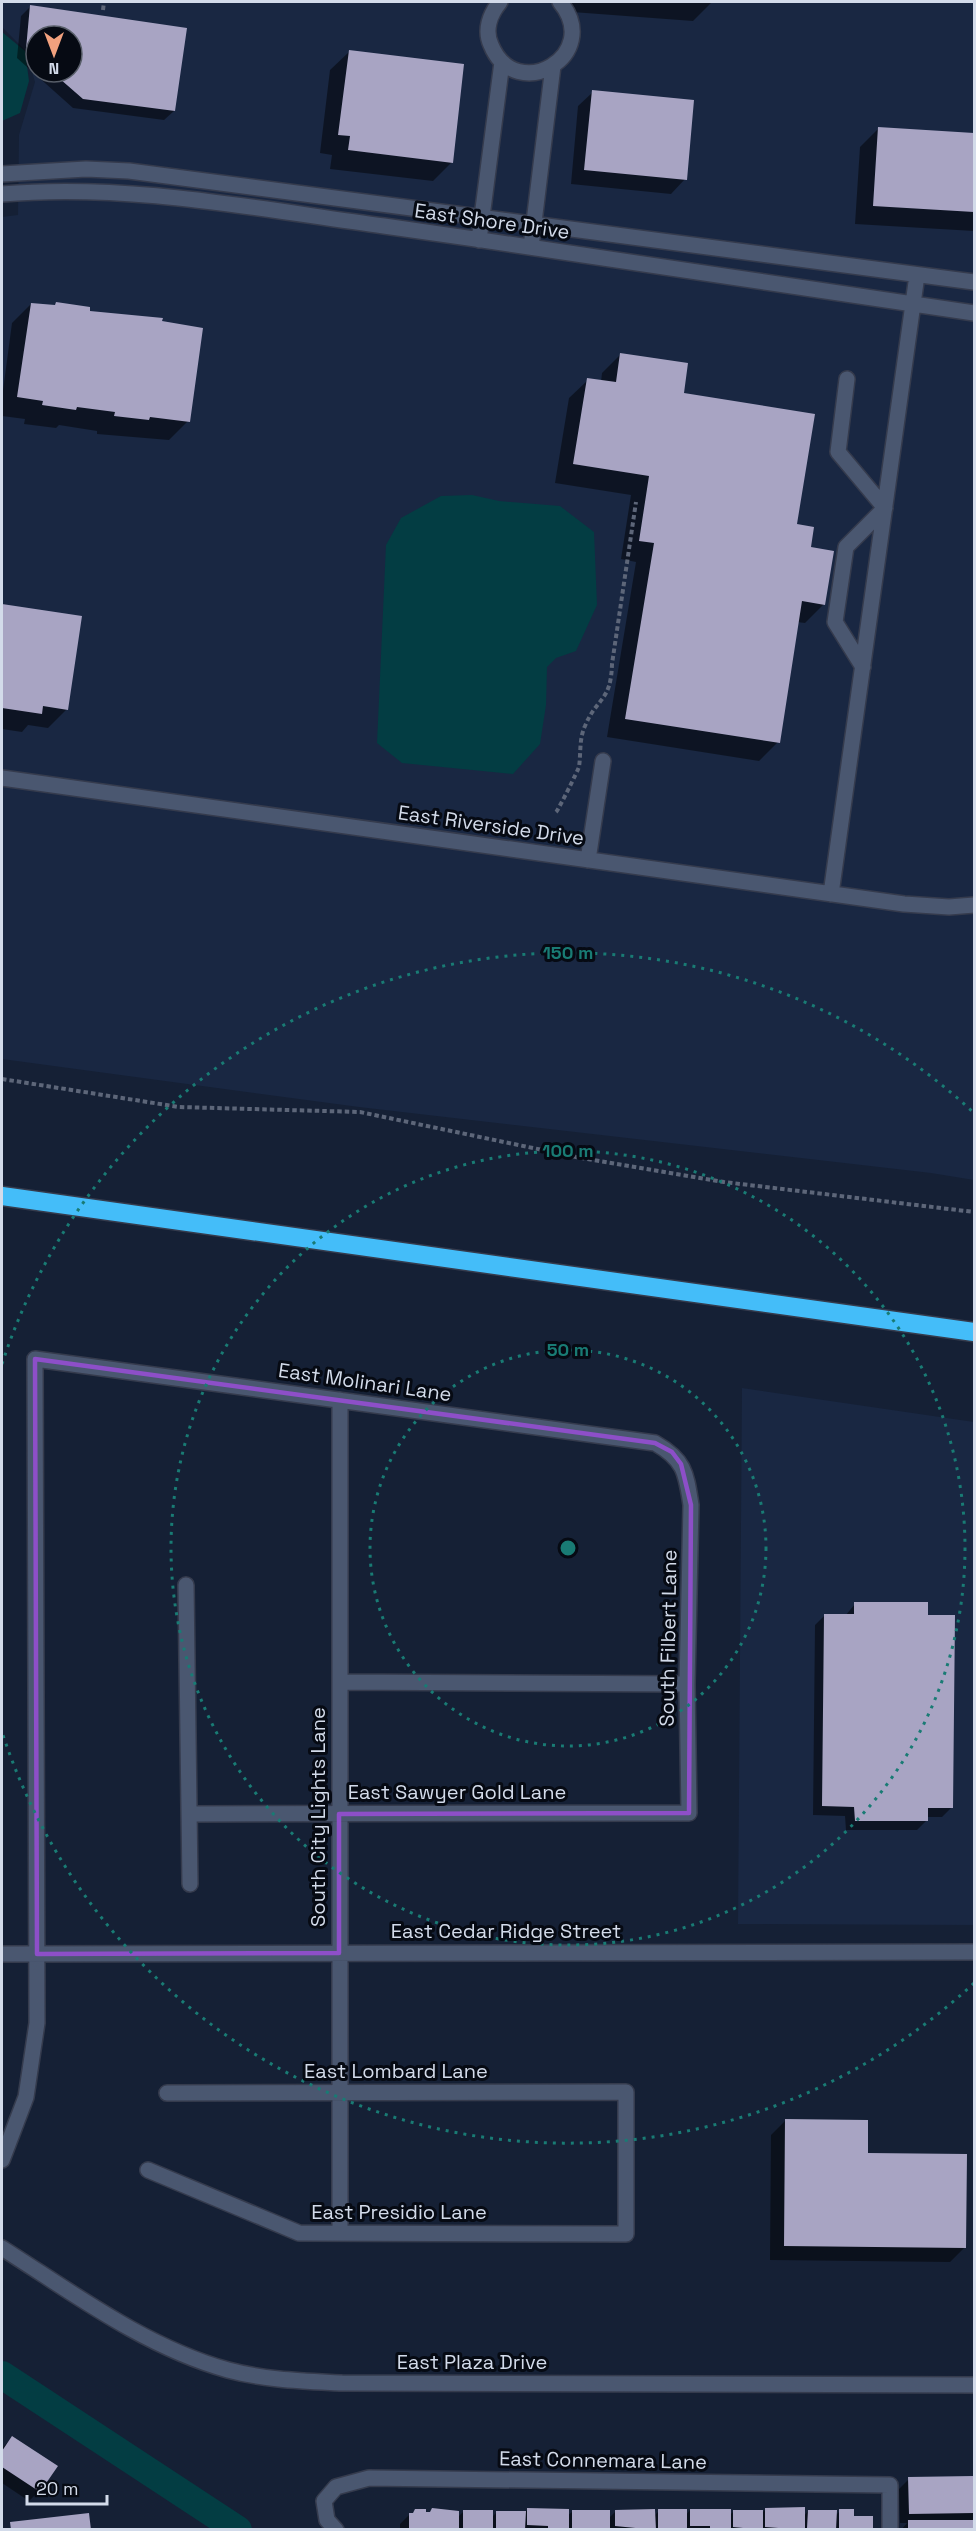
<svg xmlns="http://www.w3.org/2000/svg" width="976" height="2531" font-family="'Space Grotesk',sans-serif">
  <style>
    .built { fill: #192742; fill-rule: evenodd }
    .water { fill: #033d43 }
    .shadow { fill: #0007; fill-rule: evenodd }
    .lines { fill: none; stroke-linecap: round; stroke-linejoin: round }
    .canal { stroke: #033d43; stroke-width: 28 }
    .building { fill: #a8a4c3 }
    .minor-casing { stroke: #353b4d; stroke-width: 18 }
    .highway-casing { stroke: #353b4d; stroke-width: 21 }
    .path { stroke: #5d6679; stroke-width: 4; stroke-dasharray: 4.5 3; stroke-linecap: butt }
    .minor { stroke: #4a5770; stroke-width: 15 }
    .highway { stroke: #44bdf9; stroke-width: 18 }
    .marked { fill: none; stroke: #8d4fc8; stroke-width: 4.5; stroke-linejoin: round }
    .ring { fill: none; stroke: #197b74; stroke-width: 3; stroke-dasharray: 3 6 }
    .labels { text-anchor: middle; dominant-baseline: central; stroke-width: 6; stroke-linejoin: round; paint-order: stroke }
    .street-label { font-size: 20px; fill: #d3dbea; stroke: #060a13 }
    .centre { fill: #197b74; stroke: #060a13; stroke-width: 3 }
    .ring-label { font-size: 18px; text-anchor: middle; font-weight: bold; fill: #197b74; stroke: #060a13; stroke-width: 6; stroke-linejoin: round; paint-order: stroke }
  </style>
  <rect width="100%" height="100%" fill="#152035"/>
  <path class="built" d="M 2,2 L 974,2 L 974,1180 L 931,1173 L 359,1107 L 2,1059 L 2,217 L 18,215 L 19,135 L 35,82 L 26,51 L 2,27 ZM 36,36 L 72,36 L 72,72 L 36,72 Z
    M 742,1388 L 974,1422 L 974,1925 L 738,1924 Z"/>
  <path class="water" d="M 2,32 L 25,51 L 29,81 L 20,113 L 2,121 Z
    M 472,495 L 499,501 L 560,506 L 594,532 L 597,605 L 576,651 L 556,658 L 547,667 L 546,705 L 540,744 L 513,774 L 402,763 L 377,743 L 386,545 L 401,518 L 441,496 Z"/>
  <path class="shadow" d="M 572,2 L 712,2 L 693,21 L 572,12 Z
    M 31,6 L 186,29 L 174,111 L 164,120 L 73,108 L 17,58 L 21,16 ZM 36,36 L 72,36 L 72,72 L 36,72 Z
    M 349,52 L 452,162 L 433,181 L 330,169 L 332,155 L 320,153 L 330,70 Z
    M 593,92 L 685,179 L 671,194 L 571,184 L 578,106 Z
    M 878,129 L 974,135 L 974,231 L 855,224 L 860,147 Z
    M 31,304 L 53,307 L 56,304 L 88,312 L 188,421 L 169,440 L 97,434 L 97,431 L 59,425 L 56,428 L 24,424 L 25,419 L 2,416 L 2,398 L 12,323 Z
    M 621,354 L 682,395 L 795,525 L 809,548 L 824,604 L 805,623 L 797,622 L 778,742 L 759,761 L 607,737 L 636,562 L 621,559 L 631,495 L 555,483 L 569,398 L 588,380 L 601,382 L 602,373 Z
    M 2,606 L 80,617 L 67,709 L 48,728 L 28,725 L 22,732 L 2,729 Z
    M 855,1604 L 952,1807 L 942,1817 L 926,1817 L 927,1820 L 917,1830 L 846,1830 L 845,1816 L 813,1815 L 815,1625 L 825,1615 L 845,1616 Z
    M 785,2121 L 866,2155 L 965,2247 L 950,2262 L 770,2260 L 771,2135 Z
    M 12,2438 L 56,2466 L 39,2491 L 29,2501 L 2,2483 L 2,2448 Z
    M 974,2477 L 974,2530 L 901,2530 L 907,2523 L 900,2523 L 899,2489 L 909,2479 Z
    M 528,2509 L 567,2516 L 572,2512 L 609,2518 L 616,2511 L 654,2516 L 659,2511 L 686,2515 L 690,2510 L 730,2515 L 734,2511 L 763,2512 L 766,2509 L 804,2516 L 808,2511 L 835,2516 L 840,2511 L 872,2530 L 400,2530 L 400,2524 L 410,2514 L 458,2517 L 464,2511 L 491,2518 L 497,2512 L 525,2512 Z"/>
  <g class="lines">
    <path class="canal" d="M 2,2375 L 238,2530"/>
  </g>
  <path class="building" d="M 30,5 L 187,28 L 175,111 L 83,99 L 52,72 L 72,72 L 72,36 L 36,36 L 36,58 L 26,49 Z
    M 349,50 L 464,64 L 453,163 L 348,150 L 350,136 L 338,135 Z
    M 592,90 L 694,100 L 687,180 L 584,170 Z
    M 878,127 L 974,133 L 974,212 L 873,206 Z
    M 56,302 L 90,307 L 90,311 L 163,318 L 162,321 L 203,328 L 190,422 L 150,417 L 149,420 L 114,416 L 115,412 L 77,407 L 76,410 L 42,405 L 43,401 L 17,397 L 31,303 L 55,305 Z
    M 620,353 L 688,363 L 684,393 L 815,414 L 797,524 L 814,527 L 811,547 L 834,551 L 825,605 L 802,601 L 780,743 L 625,719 L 654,543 L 639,541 L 649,476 L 573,464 L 587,378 L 616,382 Z
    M 2,604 L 82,616 L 68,710 L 43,706 L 42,714 L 2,708 Z
    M 854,1602 L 928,1602 L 928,1615 L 955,1615 L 953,1808 L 928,1808 L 928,1821 L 855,1821 L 854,1807 L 822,1806 L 824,1614 L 854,1614 Z
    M 785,2119 L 868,2120 L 868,2153 L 967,2154 L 966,2248 L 784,2246 Z
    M 12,2436 L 58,2466 L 40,2492 L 2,2467 L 2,2451 Z
    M 974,2476 L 974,2513 L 909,2514 L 908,2477 Z
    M 805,2507 L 805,2530 L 765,2527 L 765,2508 Z
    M 432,2508 L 459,2511 L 459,2530 L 409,2530 L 409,2513 L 413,2513 L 415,2509 L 426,2509 L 426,2512 L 430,2512 Z
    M 527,2508 L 569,2509 L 569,2530 L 548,2530 L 548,2526 L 527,2525 Z
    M 655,2509 L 656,2530 L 615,2526 L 615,2510 Z
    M 658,2509 L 687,2509 L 687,2530 L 658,2529 Z
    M 690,2509 L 731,2509 L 731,2530 L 710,2530 L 710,2526 L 690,2526 Z
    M 839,2509 L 854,2509 L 854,2516 L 873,2516 L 873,2530 L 839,2530 Z
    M 463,2510 L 493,2510 L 493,2530 L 463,2529 Z
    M 572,2510 L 610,2510 L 610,2530 L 572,2529 Z
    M 733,2510 L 763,2510 L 763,2530 L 733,2527 Z
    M 808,2510 L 837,2510 L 836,2530 L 807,2528 Z
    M 496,2511 L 526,2511 L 525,2530 L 496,2528 Z
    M 89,2513 L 91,2530 L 11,2530 L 10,2522 Z
    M 908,2520 L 974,2520 L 974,2530 L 908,2530 Z"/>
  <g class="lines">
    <g class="minor-casing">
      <path id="minor" d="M 500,2 C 490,14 484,30 491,45 C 516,106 604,55 560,2
        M 2,174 L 86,169 L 129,171 L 974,282
        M 2,194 C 130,183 257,209 384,226 C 581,254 778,283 974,313
        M 479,240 L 502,62
        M 531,247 L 553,66
        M 847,379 L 838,452 L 885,508 L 846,547 L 835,622 L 863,667
        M 2,778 L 904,904 L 949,907 L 974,905
        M 588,860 L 603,761
        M 831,894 L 917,275
        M 340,1400 L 340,2233
        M 186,1585 L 190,1884
        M 340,1682 L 687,1684
        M 2,1954 L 974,1952
        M 2,2160 L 26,2097 L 37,2023 L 35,1359 L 655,1443 C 685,1460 686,1473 691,1505 L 687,1684 L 689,1813 L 189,1814
        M 148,2170 L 299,2233 L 626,2234 L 626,2092 L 167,2093
        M 2,2248 C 73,2293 145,2347 228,2370 C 265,2380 304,2381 342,2383 L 974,2385
        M 336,2530 L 327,2520 L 324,2501 L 336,2487 L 369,2478 L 890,2485 L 890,2530"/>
    </g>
    <g class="highway-casing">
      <path id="highway" d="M 2,1196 L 974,1332"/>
    </g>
    <path class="path" d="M 103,10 L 104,2
      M 556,812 C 559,809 578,770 579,767 C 581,753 579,739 585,726 C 597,697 611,702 612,664 L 636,502
      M 2,1079 L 179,1107 L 360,1112 L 576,1157 L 724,1182 L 974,1212"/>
    <use href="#minor" class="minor"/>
    <use href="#highway" class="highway"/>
  </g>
  <path class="marked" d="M 35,1359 L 655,1443 L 672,1452 L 681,1464 L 691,1505 L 689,1813 L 339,1814 L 339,1953 L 37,1954 Z"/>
  <g class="ring">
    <circle cx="568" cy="1548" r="198"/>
    <circle cx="568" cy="1548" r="397"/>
    <path d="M974 1983A595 595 0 0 1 2 1732M2 1364A595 595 0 0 1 974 1113"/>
  </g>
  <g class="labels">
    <g class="street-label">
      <text transform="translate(492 221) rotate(8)">East Shore Drive</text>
      <text transform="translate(491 825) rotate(8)">East Riverside Drive</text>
      <text transform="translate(365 1382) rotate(8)">East Molinari Lane</text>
      <text transform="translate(668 1638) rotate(-89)">South Filbert Lane</text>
      <text x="457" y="1792">East Sawyer Gold Lane</text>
      <text transform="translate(318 1817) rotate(-90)">South City Lights Lane</text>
      <text x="506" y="1931">East Cedar Ridge Street</text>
      <text x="396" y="2071">East Lombard Lane</text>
      <text x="399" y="2212">East Presidio Lane</text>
      <text x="472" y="2362">East Plaza Drive</text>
      <text transform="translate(603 2460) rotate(1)">East Connemara Lane</text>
    </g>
  </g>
  <circle cx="568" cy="1548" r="9" class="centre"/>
  <g class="ring-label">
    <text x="568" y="959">150 m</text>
    <text x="568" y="1157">100 m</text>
    <text x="568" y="1356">50 m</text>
  </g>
  <rect width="976" height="2531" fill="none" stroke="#d3dbea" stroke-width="6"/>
  <g transform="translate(54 54) rotate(180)"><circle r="28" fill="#060a13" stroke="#585e69" stroke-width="1.5"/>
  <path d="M0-4.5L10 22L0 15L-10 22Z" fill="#f2a17e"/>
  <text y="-9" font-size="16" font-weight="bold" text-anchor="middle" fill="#d3dbea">N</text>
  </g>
  <path d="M27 2495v9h80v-9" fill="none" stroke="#d3dbea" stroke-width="3"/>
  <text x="36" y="2495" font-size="18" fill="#d3dbea" stroke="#060a13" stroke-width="4.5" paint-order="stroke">20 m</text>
</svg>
